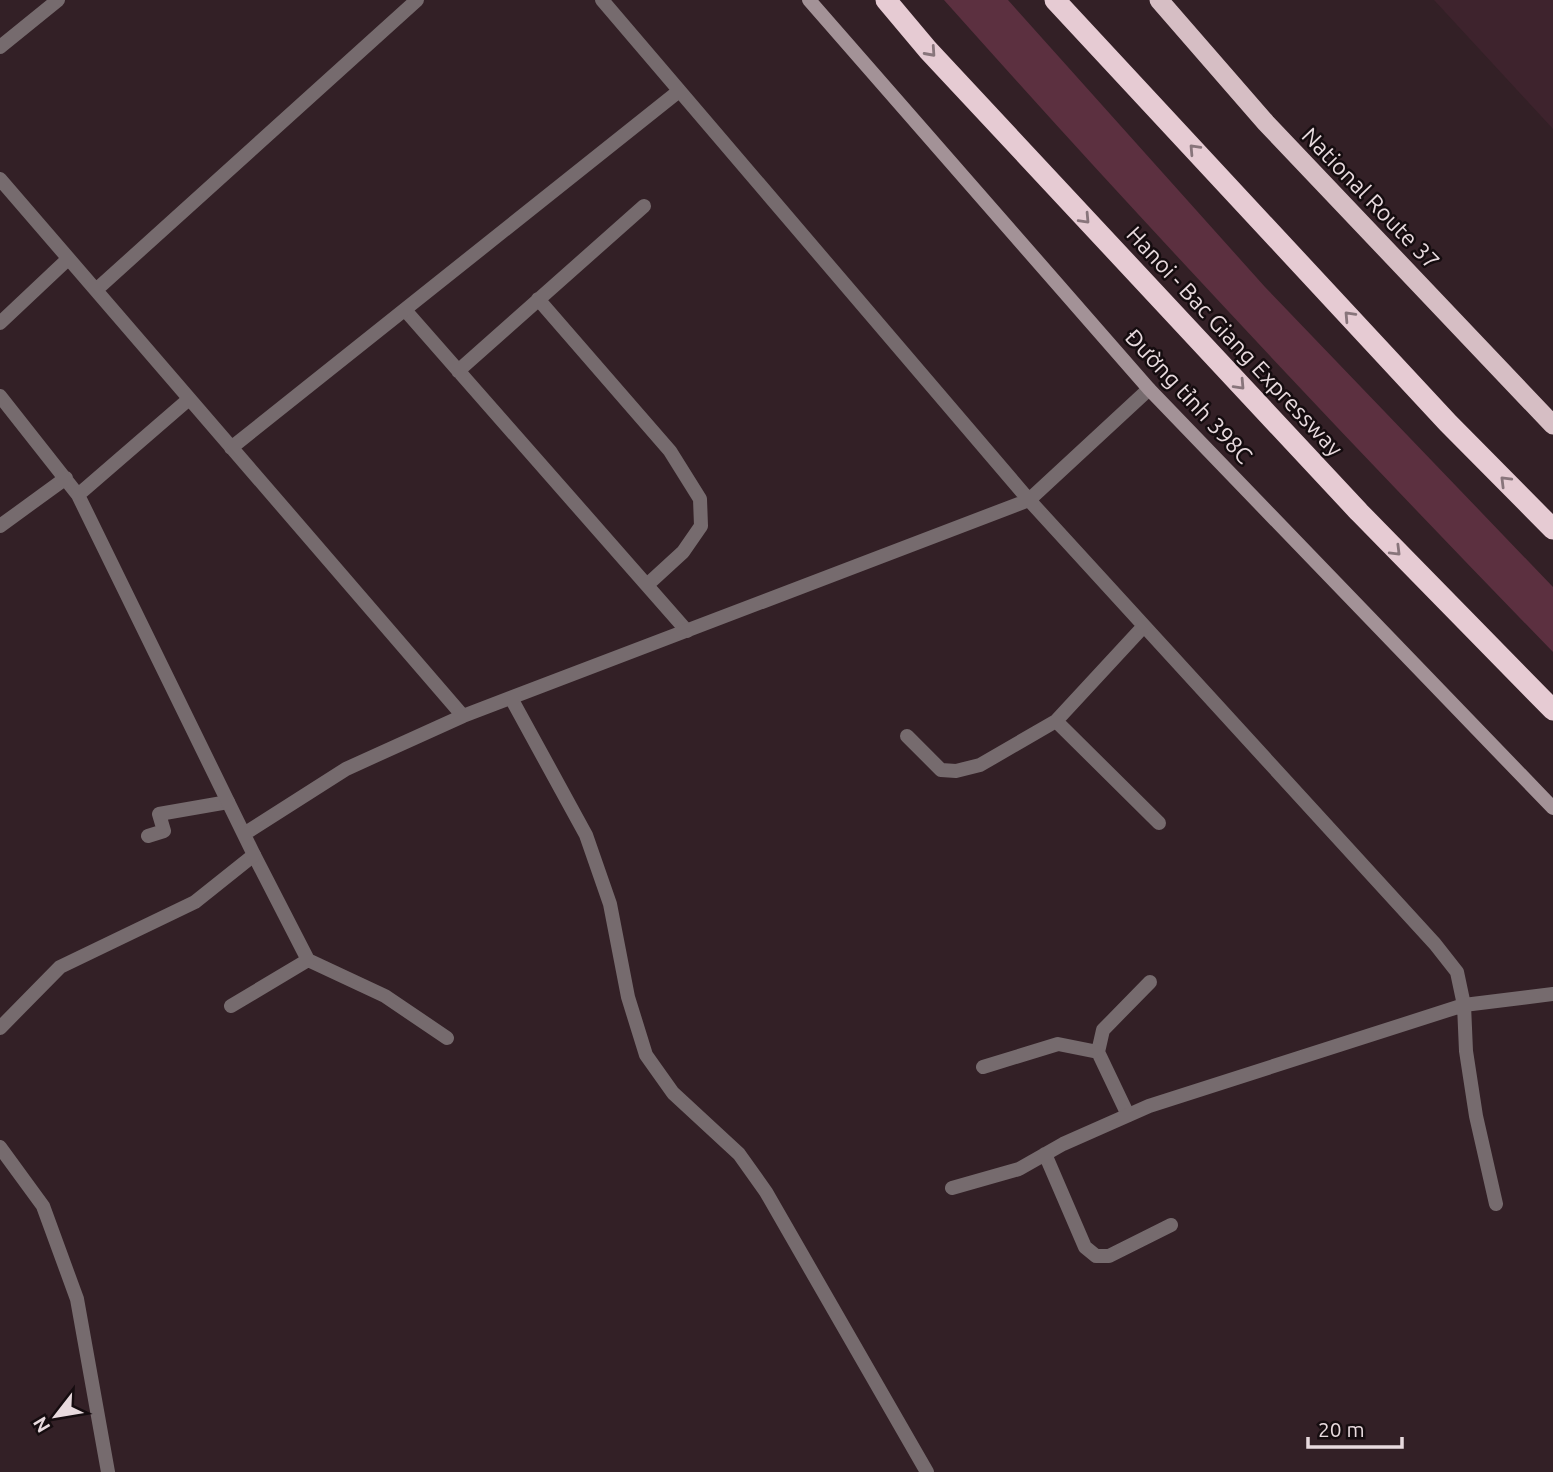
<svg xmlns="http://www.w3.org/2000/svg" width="1553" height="1472" font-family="Ubuntu,sans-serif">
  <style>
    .built { fill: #3e232d }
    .green { fill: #5c3040 }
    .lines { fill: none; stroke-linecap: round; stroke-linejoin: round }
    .service { stroke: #766b6e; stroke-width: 14 }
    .minor { stroke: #766b6e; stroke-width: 14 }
    .secondary { stroke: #a39297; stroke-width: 14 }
    .trunk { stroke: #d6bec4; stroke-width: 19 }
    .motorway { stroke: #e6cbd3; stroke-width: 21 }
    .oneway { stroke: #88757b }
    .labels { text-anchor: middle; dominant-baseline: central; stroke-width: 5; stroke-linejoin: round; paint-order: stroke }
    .street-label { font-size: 23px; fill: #e8dade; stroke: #150c0f }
  </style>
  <rect width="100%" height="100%" fill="#332026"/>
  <path class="built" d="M 1434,0 L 1553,0 L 1553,129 Z"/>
  <path class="green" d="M 944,0 L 1008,0 L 1265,287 L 1553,587 L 1553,652 C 1346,439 1142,222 944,0 Z"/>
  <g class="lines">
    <path class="service" d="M 538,299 L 670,451 L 700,499 L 701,526 L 683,552 L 647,585
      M 405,310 L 687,631
      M 458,371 L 644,206
      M 148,836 L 164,831 L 159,814 L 228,802
      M 254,855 L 308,960 L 385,996 L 447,1038
      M 231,1006 L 308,960
      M 983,1067 L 1058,1044 L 1098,1052
      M 1128,1115 L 1098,1052 L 1103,1030 L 1150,982"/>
    <path class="minor" d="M 602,0 L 1029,500 L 1435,944 L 1457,972 L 1464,1005 L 1466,1051 L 1476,1116 L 1496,1204
      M 0,47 L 58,0
      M 0,179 L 463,716
      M 96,290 L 417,0
      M 0,323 L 68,259
      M 0,396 L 78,495 L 254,855 L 195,902 L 60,967 L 0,1028
      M 231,448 L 679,91
      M 78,495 L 189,399
      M 0,526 L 66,478
      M 511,698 L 586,835 L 610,904 L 628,997 L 646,1055 L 673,1093 L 739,1154 L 766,1192 L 927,1472
      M 1056,721 L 1159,823
      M 907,736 L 941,770 L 956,771 L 980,765 L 1056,721 L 1143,627
      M 244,834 L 346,769 L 463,716 L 1029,500 L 1149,389
      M 0,1147 L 43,1206 L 77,1299 L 108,1472
      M 1045,1154 L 1085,1247 L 1096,1256 L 1109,1256 L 1171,1225
      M 952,1188 L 1019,1169 L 1063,1144 L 1149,1106 L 1464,1005 L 1553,994"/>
    <path class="secondary" d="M 809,0 L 1149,389 L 1553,808"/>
    <path class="trunk" d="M 1159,0 L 1266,123 L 1553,425"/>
    <path class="motorway" d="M 886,0 L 928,50 L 1359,512 L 1553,710
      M 1055,0 L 1448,423 L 1553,529"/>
  </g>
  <defs><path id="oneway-chevron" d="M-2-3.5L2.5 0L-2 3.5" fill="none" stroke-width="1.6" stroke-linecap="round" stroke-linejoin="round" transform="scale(1.75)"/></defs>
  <g class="oneway">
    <use href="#oneway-chevron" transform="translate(931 52) rotate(48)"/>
    <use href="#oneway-chevron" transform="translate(1194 149) rotate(-133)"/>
    <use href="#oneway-chevron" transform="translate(1085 219) rotate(47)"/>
    <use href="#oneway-chevron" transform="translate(1349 316) rotate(-133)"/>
    <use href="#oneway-chevron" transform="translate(1240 385) rotate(47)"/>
    <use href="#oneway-chevron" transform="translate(1505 481) rotate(-135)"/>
    <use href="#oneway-chevron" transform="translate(1396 551) rotate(45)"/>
  </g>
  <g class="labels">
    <g class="street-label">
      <text transform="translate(1371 198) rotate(46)">National Route 37</text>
      <text transform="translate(1235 341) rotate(47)">Hanoi - Bac Giang Expressway</text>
      <text transform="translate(1189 396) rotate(47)">Đường tỉnh 398C</text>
    </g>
  </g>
  <g transform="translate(56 1416) rotate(239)" stroke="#150c0f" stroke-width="5" paint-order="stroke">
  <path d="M0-5L12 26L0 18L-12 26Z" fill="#e8dade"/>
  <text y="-10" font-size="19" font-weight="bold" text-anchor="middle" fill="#e8dade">N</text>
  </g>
  <path d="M1308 1437v10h94v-10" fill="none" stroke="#e8dade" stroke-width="3.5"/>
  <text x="1318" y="1437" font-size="21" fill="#e8dade" stroke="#150c0f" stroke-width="5" paint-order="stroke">20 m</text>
</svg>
